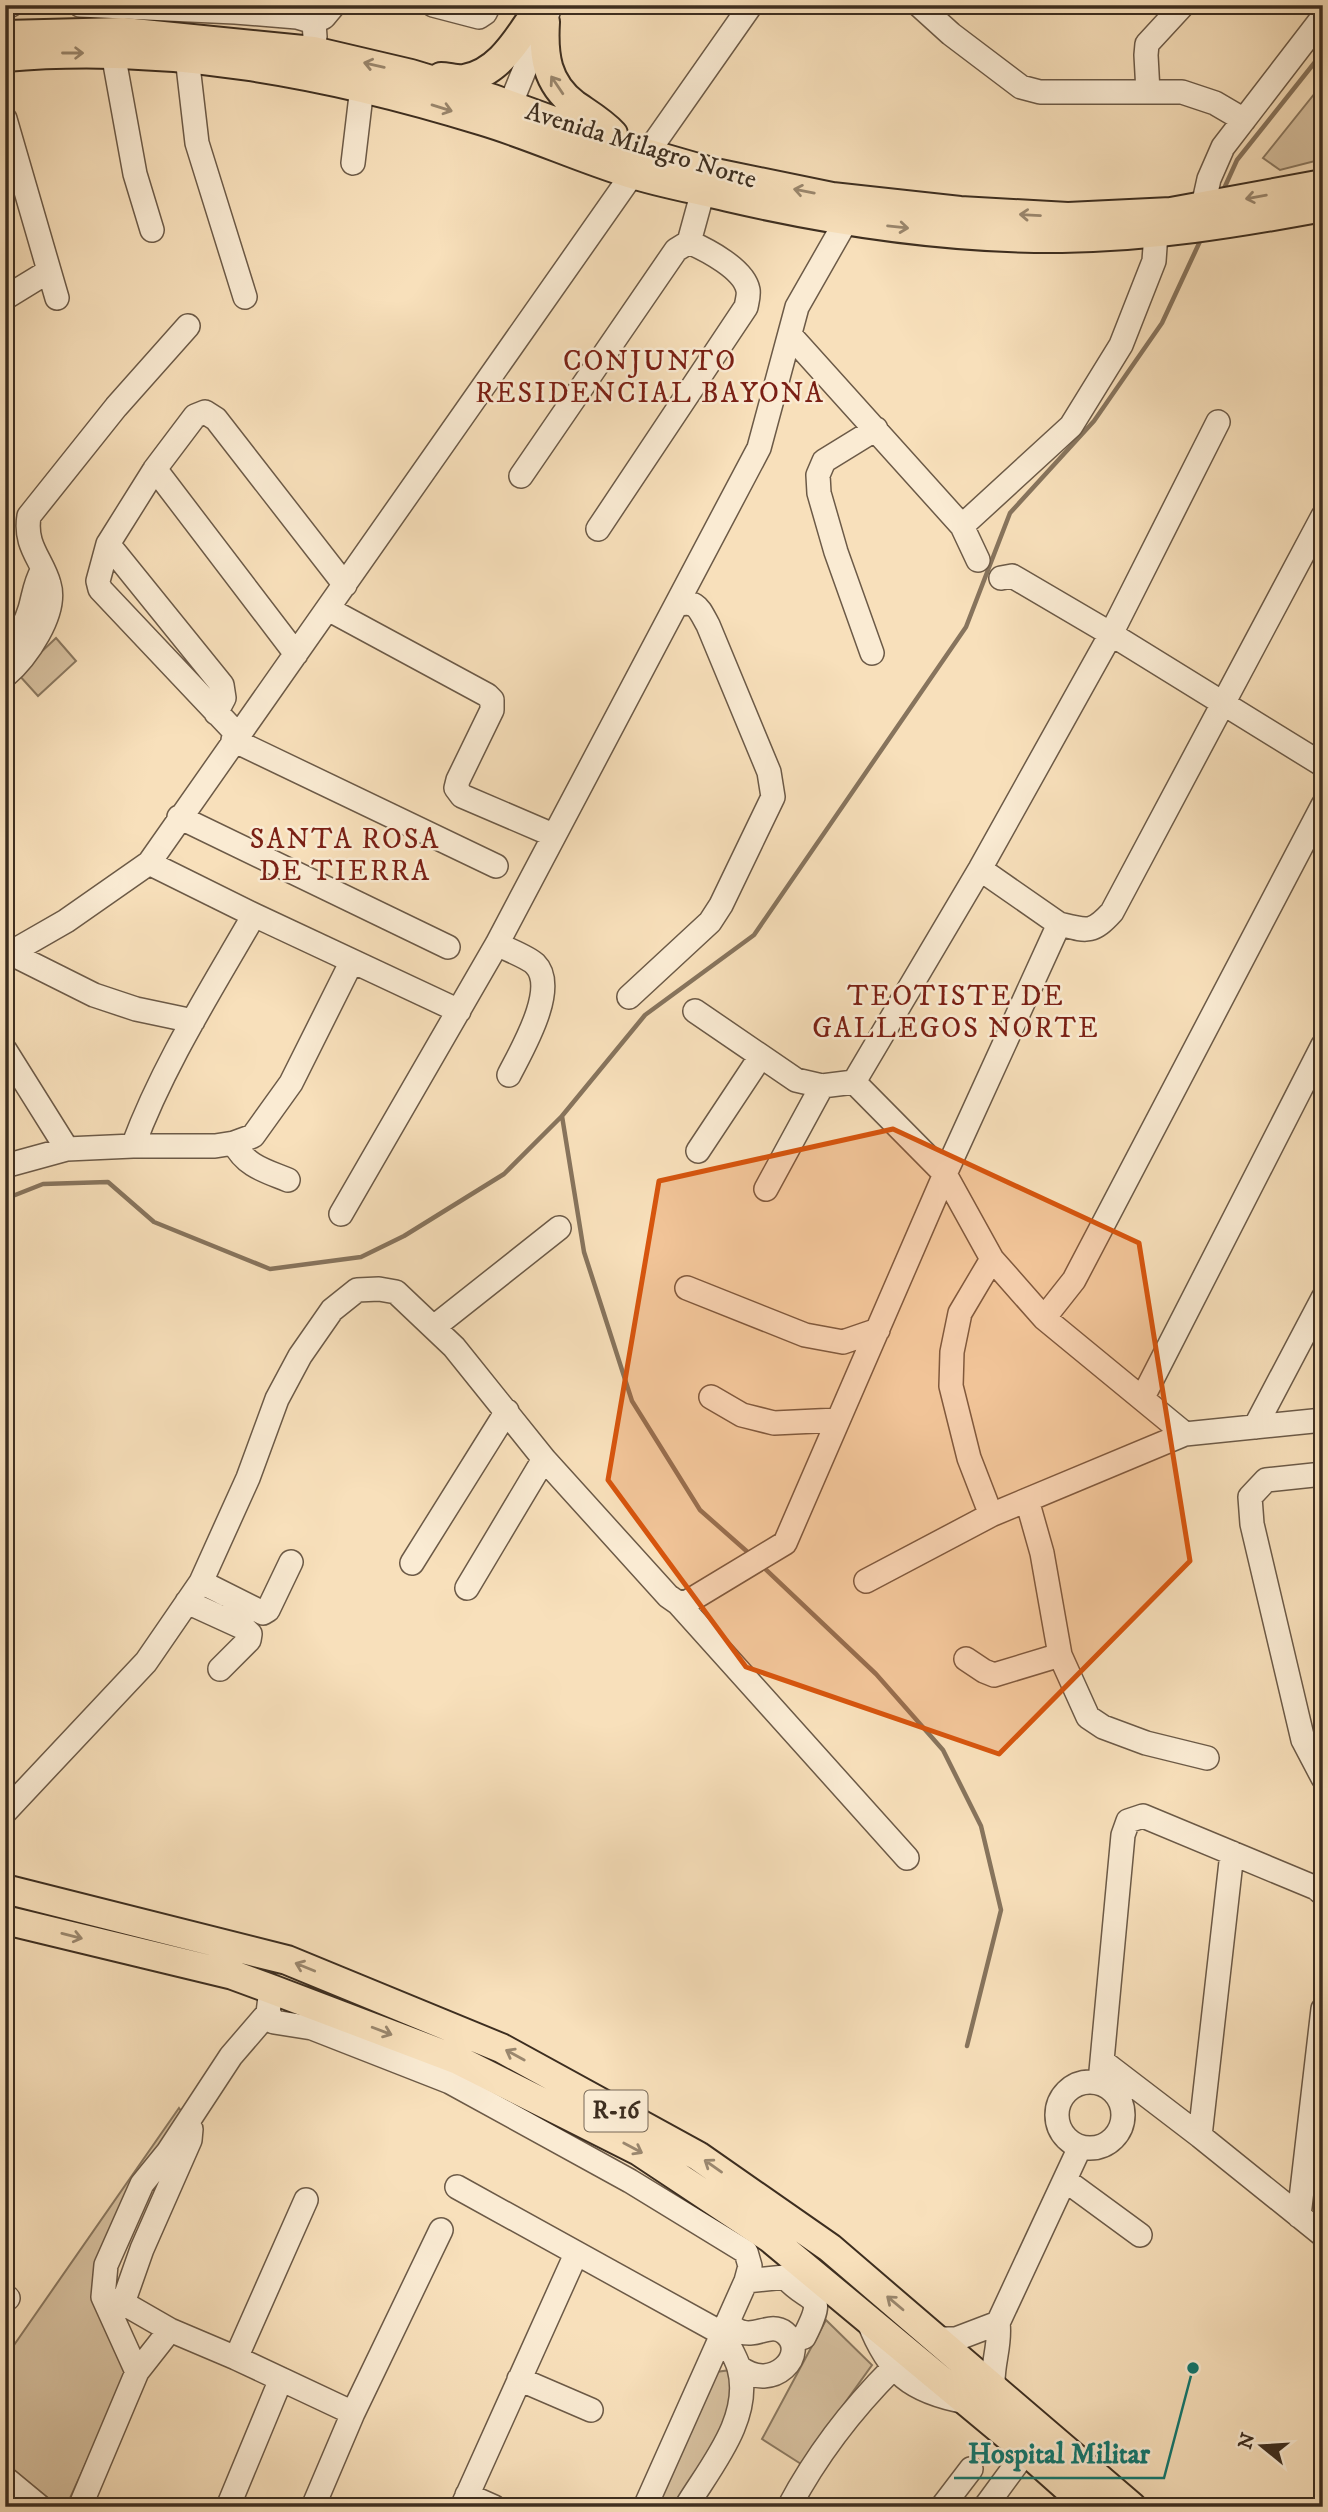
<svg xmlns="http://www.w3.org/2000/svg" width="1328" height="2512" font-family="'IM FELL DW Pica',serif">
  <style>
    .green { fill: #d8c2a1; stroke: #8a7860; stroke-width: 2 }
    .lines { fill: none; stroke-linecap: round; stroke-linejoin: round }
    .stream { stroke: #87745d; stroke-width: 4.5 }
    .minor-casing { stroke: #6c5a47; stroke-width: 26 }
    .major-casing { stroke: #3d2e20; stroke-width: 32 }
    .minor { stroke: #faebd3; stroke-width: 23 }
    .major { stroke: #f8e0bb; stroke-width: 28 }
    .oneway { stroke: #9a876e }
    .marked { fill: #d7550e; fill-opacity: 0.2; stroke: #d7550e; stroke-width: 5; stroke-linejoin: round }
    .labels { text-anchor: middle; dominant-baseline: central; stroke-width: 5; stroke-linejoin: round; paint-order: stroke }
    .shield { fill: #faebd3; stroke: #766756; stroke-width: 2 }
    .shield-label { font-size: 24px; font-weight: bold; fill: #3d2e20 }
    .street-label { font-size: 26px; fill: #3d2e20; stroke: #faebd3 }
    .neighbourhood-label { font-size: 28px; letter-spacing: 2px; fill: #7a1f14; stroke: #faebd3 }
    .leader { fill: none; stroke: #0f766e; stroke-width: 2.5 }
    .callout-dot { fill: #0f766e; stroke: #faebd3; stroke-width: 2.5 }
    .callout-label { font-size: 28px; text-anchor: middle; font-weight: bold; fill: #0f766e; stroke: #faebd3; stroke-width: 5; stroke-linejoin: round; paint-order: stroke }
  </style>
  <rect width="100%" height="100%" fill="#f8e0bb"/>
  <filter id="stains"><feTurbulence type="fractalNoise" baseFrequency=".00286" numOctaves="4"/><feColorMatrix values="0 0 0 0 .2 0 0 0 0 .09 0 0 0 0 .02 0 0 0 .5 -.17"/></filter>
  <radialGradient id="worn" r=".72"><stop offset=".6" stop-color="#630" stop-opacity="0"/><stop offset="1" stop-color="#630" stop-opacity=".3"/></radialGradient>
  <path class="green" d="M 1323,83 L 1323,159 L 1280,170 L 1263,158 Z
    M 56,638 L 76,661 L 38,696 L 18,674 Z
    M 179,2108 L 184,2115 L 100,2259 L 126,2375 L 66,2507 L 59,2507 L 5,2463 L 5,2358 Z
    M 826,2320 L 872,2365 L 801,2464 L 762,2439 Z
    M 731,2370 L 729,2420 L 678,2507 L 653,2507 L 716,2372 Z"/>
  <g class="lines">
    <path class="stream" d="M 1222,193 L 1237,160 L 1323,52
      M 562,1116 L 584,1252 L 632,1401 L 700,1510 L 751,1555
      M 5,1199 L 43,1184 L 108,1182 L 154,1222 L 270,1269 L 361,1257 L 404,1236 L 504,1174 L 562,1116 L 645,1015 L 754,935 L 966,627 L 1010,513 L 1094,421 L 1162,323 L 1202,237
      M 762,1566 L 876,1674 L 943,1750 L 981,1826 L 1001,1910 L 967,2046
      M 1022,2507 L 1023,2504"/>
    <g class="minor-casing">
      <path id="minor" d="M 80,5 L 235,12 L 297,17 L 314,22
        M 433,5 L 479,17 L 485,13 L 489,5
        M 919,5 L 951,34 L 1021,87 L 1040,92 L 1182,92 L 1215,103 L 1244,120
        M 5,6 L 11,5
        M 315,37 L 314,22 L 324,17 L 334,5
        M 113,53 L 135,174 L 152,230
        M 187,57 L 197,143 L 245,297
        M 1148,92 L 1146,55 L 1147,44 L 1183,5
        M 5,119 L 57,298
        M 504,120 L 551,5
        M 353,163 L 362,87
        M 1203,206 L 1209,179 L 1223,147 L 1323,17
        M 5,298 L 49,271
        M 790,335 L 962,526 L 1071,426 L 1121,345 L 1154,261 L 1156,233
        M 155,469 L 296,654
        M 521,476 L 676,250 L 689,242 L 703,191
        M 962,526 L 978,560
        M 598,529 L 746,307 C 747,302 749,295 748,290 C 744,269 707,250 689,242
        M 108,544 L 222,685 L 224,698 L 216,713
        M 1001,578 L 1012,576 L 1019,580 L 1111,634 L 1323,765
        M 328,609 L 487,695 L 492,700 L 492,710 L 458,780 L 456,788 L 462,796 L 553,835
        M 872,653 L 836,552 L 819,493 L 818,475 L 824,461 L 876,429
        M 5,654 C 16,640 25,626 30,609 C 34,595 35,583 42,571
        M 5,676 C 26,658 58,613 49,584 C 42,559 24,546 29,516 L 116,407 L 188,326
        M 237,734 L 100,589 L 98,581 L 108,544 L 155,469 L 195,416 L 205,412 L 216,419 L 345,585
        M 233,740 L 496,866
        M 179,817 L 448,947
        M 149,863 L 254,915 L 459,1011
        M 980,869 L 1059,924
        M 497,944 C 506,949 528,957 535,964 C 559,988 521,1051 509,1075
        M 10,953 L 94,995 L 136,1009 L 193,1021
        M 5,956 L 66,921 L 149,863 L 751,5
        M 629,997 L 710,922 L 721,905 L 773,797 L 769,772 L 708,625 C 698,607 697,600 676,605
        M 695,1011 L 796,1080 L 822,1086 L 854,1082
        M 5,1050 L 67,1149
        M 854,1082 L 980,869 L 1111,634 L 1218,422
        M 854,1082 L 945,1174 L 992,1259 L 1044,1318 L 1185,1434 L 1323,1420
        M 234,1143 C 245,1166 266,1171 288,1180
        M 133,1146 C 163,1065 211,990 254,915
        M 698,1151 L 761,1056
        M 5,1166 L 67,1149 L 133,1146 L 215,1146 L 234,1143 L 253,1136 L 291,1083 L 352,961
        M 766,1189 L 822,1086
        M 341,1214 L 497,944 L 759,448 L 797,307 L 846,221 L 852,206
        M 687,1288 L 805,1335 L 843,1342 L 878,1330
        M 1044,1318 L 1074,1280 L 1323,805
        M 434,1327 L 559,1228
        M 711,1397 L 742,1415 L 774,1423 L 837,1420
        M 1143,1397 L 1323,1045
        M 1255,1427 L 1323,1298
        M 1323,1474 L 1266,1480 L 1250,1497 L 1252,1524 L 1303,1740 L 1323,1778
        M 1027,1500 L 1042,1553 L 1060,1655 L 1088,1717 L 1103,1727 L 1146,1743 L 1207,1758
        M 991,1515 L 969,1458 L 951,1386 L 952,1352 L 960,1313 L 992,1259
        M 412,1563 L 507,1411
        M 866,1581 L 991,1515 L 1185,1434
        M 201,1582 L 263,1613 L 268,1610 L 291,1562
        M 467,1588 L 544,1459
        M 187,1602 L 244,1628 L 250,1634 L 249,1640 L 220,1669
        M 678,1603 L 689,1601 L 785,1543 L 945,1174 L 1059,924 C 1087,931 1092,934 1112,912 L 1323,516
        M 966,1659 L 984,1671 L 994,1675 L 1060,1655
        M 5,1812 L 146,1662 L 201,1582 L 248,1478 L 277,1399 L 300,1356 L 332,1310 L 357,1290 L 379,1289 L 396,1292 L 454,1347 L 544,1459 L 668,1596 L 678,1603 L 907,1858
        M 271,1989 L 268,2013 L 274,2022 L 312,2028 L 450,2082 L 630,2181 L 746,2252 L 750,2266 L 746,2281 L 785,2277 C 811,2306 828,2290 804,2337 L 792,2341
        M 1102,2061 L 1200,2136 L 1323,2235
        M1057 2115a33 33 0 1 1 66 0a33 33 0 1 1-66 0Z
        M 1100,2082 L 1123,1835 L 1128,1821 L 1143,1816 L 1316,1888 L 1323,1894
        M 1200,2136 L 1232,1853
        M 1065,2180 L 1140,2235
        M 457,2187 L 723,2334 C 728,2345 736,2357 739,2368 C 753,2418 710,2467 686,2507
        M 1299,2216 L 1323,2009
        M 5,2297 L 8,2298
        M 103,2297 L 123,2303 L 170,2330 L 236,2358 L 353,2413
        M 123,2303 L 142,2249 L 190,2140 L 191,2129
        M 868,2320 C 888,2373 911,2392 967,2402
        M 728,2323 C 732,2326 737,2331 742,2332 C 757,2337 771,2322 785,2333 C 810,2353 773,2394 739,2367
        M 998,2323 L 1080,2147
        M 937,2339 L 956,2339 L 998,2323 C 1001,2344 992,2363 993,2386
        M 236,2358 L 306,2200
        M 137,2372 L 103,2297 L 106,2265 L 142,2184 L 168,2152 L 231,2056 L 268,2013
        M 519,2379 L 591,2410
        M 5,2478 L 40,2507
        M 467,2495 L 494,2507
        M 230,2502 L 281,2379
        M 80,2507 L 137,2372 L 170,2330
        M 313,2507 L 353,2413 L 441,2230
        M 462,2507 L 576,2254
        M 645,2507 L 746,2281
        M 789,2507 C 816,2456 852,2409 893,2368
        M 942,2507 L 971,2469
        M 985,2507 L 1035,2439"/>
    </g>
    <g class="major-casing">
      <path id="major" d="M 545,22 C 543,55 546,83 575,105 C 588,114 602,122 613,134
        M 5,35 L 123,32 L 313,51 L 411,74 L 493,99 L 625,147 L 715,173 L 832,197 L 960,211 L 1068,217 L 1171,212 L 1323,184
        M 5,57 C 168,43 328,73 483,121 C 533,136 580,158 629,173 C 661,183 695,189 728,197 C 836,222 950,239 1062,238 C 1150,237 1237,223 1323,207
        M 441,77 C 448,77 457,80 464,79 C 494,74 512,48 528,24
        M 5,1889 L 287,1960 L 501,2048 L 698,2156 L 830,2248 L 1132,2507
        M 5,1920 L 233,1975 L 271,1989 L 458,2060 L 639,2151 L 770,2238 L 1025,2450 L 1089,2507"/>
    </g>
    <use href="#minor" class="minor"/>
    <use href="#major" class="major"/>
  </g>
  <defs><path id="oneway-shaft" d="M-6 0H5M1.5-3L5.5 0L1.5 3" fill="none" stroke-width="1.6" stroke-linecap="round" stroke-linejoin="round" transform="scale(1.75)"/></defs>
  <g class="oneway">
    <use href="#oneway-shaft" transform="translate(73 53)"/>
    <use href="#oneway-shaft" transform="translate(374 65) rotate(-167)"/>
    <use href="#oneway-shaft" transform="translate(557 85) rotate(-124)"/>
    <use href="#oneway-shaft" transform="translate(442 108) rotate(17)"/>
    <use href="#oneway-shaft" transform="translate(804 191) rotate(-169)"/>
    <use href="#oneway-shaft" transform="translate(1256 197) rotate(170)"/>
    <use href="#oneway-shaft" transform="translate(1030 215) rotate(-177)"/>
    <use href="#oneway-shaft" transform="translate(898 227) rotate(6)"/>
    <use href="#oneway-shaft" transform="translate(72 1936) rotate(14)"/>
    <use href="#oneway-shaft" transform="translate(305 1967) rotate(-158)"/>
    <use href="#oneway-shaft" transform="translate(382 2031) rotate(21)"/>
    <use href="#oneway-shaft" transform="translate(515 2055) rotate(-151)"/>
    <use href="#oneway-shaft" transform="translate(633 2148) rotate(28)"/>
    <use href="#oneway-shaft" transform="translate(713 2166) rotate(-145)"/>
    <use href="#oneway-shaft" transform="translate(895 2303) rotate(-140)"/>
  </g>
  <path class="marked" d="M 893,1129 L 1139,1243 L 1190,1561 L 999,1754 L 746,1667 L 608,1480 L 659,1181 Z"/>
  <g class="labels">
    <rect class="shield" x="584.5" y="2090.5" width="63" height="41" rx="5"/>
    <g class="shield-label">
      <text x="616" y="2111">R-16</text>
    </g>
    <g class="street-label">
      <text transform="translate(641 146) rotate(17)">Avenida Milagro Norte</text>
    </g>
    <g class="neighbourhood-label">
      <text x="650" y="361">CONJUNTO<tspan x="650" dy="32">RESIDENCIAL BAYONA</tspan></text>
      <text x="345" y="839">SANTA ROSA<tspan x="345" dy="32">DE TIERRA</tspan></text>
      <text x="956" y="996">TEOTISTE DE<tspan x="956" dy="32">GALLEGOS NORTE</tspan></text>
    </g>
  </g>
  <path class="leader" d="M1193 2368L1164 2478H954"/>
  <circle class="callout-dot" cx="1193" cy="2368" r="7"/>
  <g class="callout-label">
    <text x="1059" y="2463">Hospital Militar</text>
  </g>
  <rect width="1328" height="2512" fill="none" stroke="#f8e0bb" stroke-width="28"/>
  <rect x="7" y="7" width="1314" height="2498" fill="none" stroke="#3d2e20" stroke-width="3.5"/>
  <rect x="14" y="14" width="1300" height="2484" fill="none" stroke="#3d2e20" stroke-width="2"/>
  <g transform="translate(1262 2446) rotate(288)" stroke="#faebd3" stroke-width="5" paint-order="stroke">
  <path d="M0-5L12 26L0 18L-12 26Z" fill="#3d2e20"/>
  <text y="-10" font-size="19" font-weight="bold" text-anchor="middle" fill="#3d2e20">N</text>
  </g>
  <rect width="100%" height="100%" filter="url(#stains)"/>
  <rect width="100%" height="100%" fill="url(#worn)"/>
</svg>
